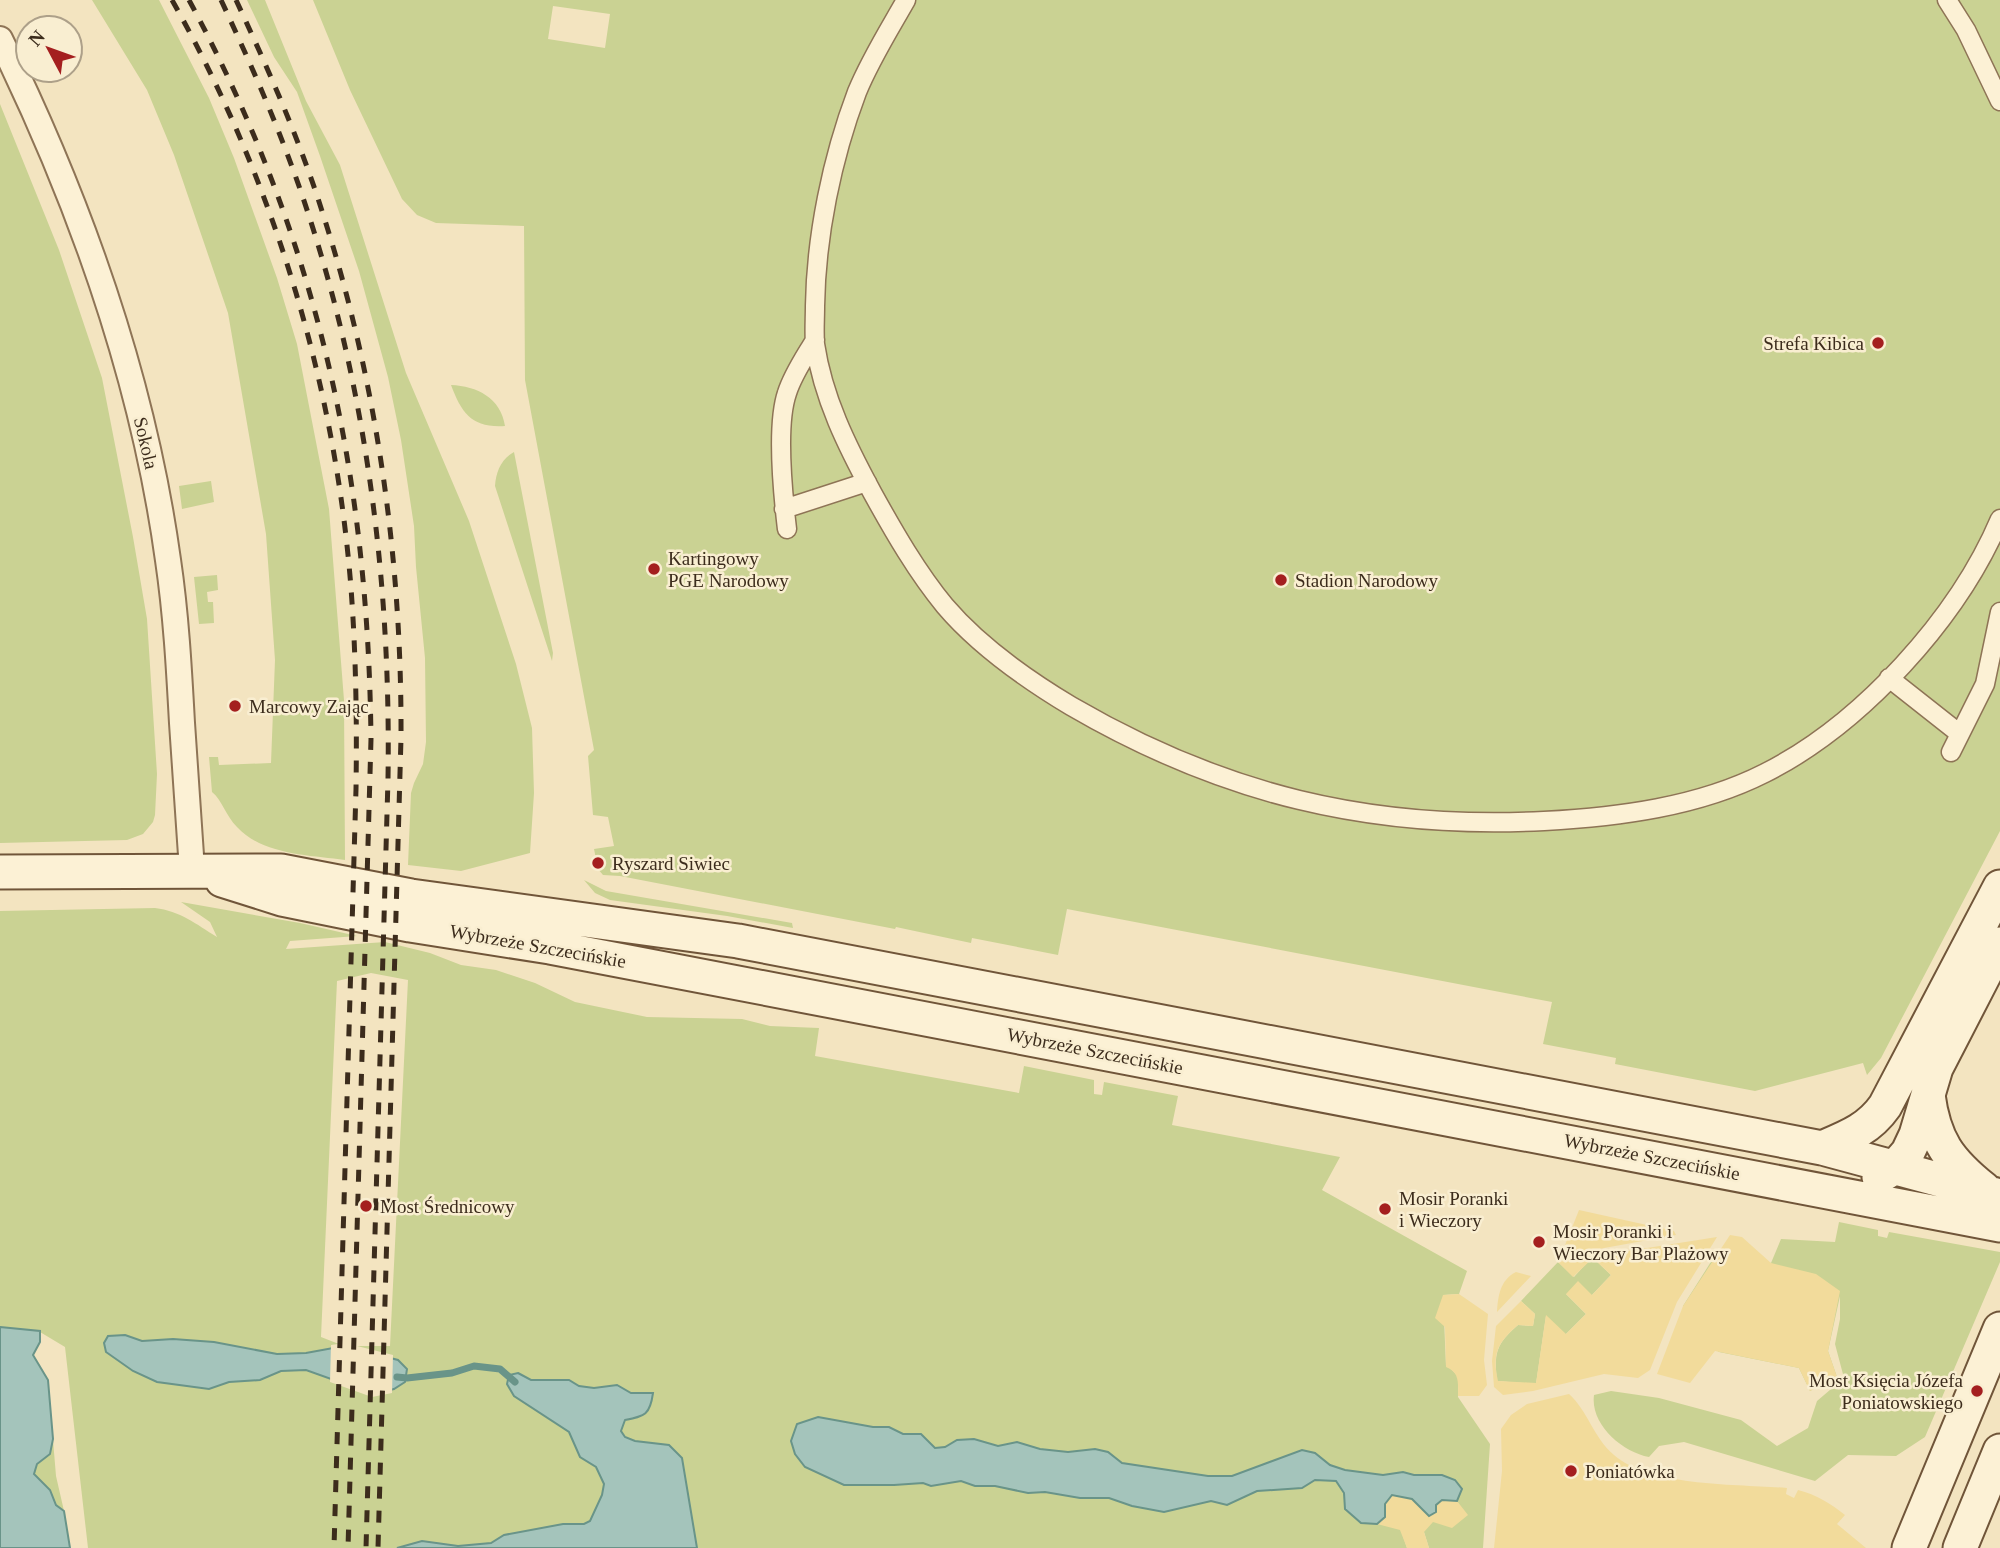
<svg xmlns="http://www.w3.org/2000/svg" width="2000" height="1548" font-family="Georgia,serif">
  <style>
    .green { fill: #cad293; fill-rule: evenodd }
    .sand { fill: #f2db9b }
    .water { fill: #a4c4bb; stroke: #699489; stroke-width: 2 }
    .pier { fill: #f3e4c0 }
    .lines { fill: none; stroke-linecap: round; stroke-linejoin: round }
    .stream { stroke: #699489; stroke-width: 7 }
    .pedestrian-casing { stroke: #8e7456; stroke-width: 21 }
    .minor-casing { stroke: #8e7456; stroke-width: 28 }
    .secondary-casing { stroke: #705539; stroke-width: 37 }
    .pedestrian { stroke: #fcf1d5; stroke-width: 18 }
    .minor { stroke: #fcf1d5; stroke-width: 24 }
    .secondary { stroke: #fcf1d5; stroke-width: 33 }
    .rail { stroke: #3c2c1c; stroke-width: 5; stroke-dasharray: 12 12; stroke-linecap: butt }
    .poi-dot { fill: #a41f1f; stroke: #f9eed1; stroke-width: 2.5 }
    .labels { text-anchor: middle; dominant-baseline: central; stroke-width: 5; stroke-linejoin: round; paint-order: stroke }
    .poi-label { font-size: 19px; fill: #3c2c1c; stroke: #f9eed1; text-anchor: start }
    .street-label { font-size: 19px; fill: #3c2c1c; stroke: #f9eed1 }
  </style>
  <rect width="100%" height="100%" fill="#f3e4c0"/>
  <path class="green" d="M 92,0 L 159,0 L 209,98 L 234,158 L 277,278 L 297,344 L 329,509 L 344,700 L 345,860 C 309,855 263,855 237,827 C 226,816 222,800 212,792 L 209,757 L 218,757 L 219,765 L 271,763 L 275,660 L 266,534 L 228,313 L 174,155 L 147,90 Z
    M 247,0 L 265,0 L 306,101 L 340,165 L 406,373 L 469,521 L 516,664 L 532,728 L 534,793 L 530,853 L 461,871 L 408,865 L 411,793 L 414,783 L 423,764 L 426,742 L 425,658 L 416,567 L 414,526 L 401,440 L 388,377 L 359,271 L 320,156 L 297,92 L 274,57 Z
    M 313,0 L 2000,0 L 2000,831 L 1881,1058 L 1867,1075 L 1863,1063 L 1755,1091 L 1615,1064 L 1616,1058 L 1543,1044 L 1552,1002 L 1067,909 L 1058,955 L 972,938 L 971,943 L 896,927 L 895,929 L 620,876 L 603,875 L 598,869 L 594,849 L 614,846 L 608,817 L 593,815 L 588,756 L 594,750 L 525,380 L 524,226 L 436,223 L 417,215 L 402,199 L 350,90 ZM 553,6 L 610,14 L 605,48 L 548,39 Z
    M 0,104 L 59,250 L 102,378 L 133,537 L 147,619 L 157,774 L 155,815 L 153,822 L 143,834 L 127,840 L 0,843 Z
    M 451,385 C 477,386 501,398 505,426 C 472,428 462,414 451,385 Z
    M 514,452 L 553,653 L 552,661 L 495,486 C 496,472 501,459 514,452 Z
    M 211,481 L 214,502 L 182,509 L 179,486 Z
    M 217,575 L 218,590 L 207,592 L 208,602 L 213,602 L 214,623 L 199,624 L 194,577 Z
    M 584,880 L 606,891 L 792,923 L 793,928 L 727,916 L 610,900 L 595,893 Z
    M 181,902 L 300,923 L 357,936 L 290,941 L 286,949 L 385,942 L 430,953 L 461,965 L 496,970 L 535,983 L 575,1002 L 647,1017 L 742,1019 L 770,1026 L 819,1028 L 815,1056 L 1019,1093 L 1024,1066 L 1094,1080 L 1094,1094 L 1102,1095 L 1104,1082 L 1178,1096 L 1172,1125 L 1340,1157 L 1322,1190 L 1467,1271 L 1459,1294 L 1443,1295 L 1446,1366 L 1451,1369 L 1458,1376 L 1458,1397 L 1490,1444 L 1483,1548 L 1429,1548 L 1424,1532 L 1401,1530 L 1407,1548 L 697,1548 L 692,1526 L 590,1521 L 584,1524 L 563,1524 L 504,1535 L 491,1543 L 458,1546 L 422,1541 L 397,1548 L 88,1548 L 65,1347 L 40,1332 L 40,1342 L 33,1355 L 48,1380 L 56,1476 L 64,1511 L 36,1492 L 0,1335 L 0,911 L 155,908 C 180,911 196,924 217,937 L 210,922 ZM 371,973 L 408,980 L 390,1346 L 344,1346 L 321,1337 L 337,981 Z
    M 1839,1222 L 1878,1230 L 1878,1236 L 1887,1238 L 1889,1232 L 2000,1252 L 2000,1262 L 1925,1437 L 1896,1456 L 1848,1455 L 1815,1481 L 1684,1442 L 1659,1446 L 1649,1457 C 1622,1452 1590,1424 1594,1395 L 1611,1391 L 1659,1398 L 1741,1420 L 1777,1446 L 1808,1428 L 1817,1401 L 1844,1378 L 1835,1344 L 1840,1319 L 1840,1296 L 1828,1351 L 1837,1377 L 1810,1391 L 1799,1368 L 1719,1352 L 1692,1335 L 1683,1306 L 1714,1257 L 1726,1249 L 1771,1263 L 1781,1239 L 1835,1242 Z
    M 1592,1257 L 1611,1275 L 1592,1295 L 1566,1294 L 1586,1314 L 1565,1335 L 1546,1316 L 1536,1384 L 1497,1381 C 1494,1353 1496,1344 1518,1325 L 1533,1326 L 1535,1314 L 1521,1301 L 1558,1262 L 1574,1277 Z"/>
  <path class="sand" d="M 1579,1210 L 1674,1231 L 1676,1235 L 1571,1254 L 1565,1245 Z
    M 1730,1235 L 1742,1237 L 1771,1263 L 1816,1274 L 1840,1291 L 1828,1351 L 1837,1377 L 1810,1391 L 1799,1368 L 1715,1351 L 1690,1383 L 1657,1374 L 1683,1306 Z
    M 1717,1237 L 1677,1302 L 1650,1370 L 1638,1378 L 1604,1374 L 1533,1391 L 1503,1395 L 1494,1387 L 1492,1361 L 1496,1326 L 1521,1301 L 1535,1314 L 1533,1326 L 1518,1325 C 1497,1343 1492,1354 1498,1381 L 1536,1383 L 1546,1315 L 1566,1334 L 1586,1314 L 1566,1294 L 1578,1281 L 1592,1295 L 1611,1275 L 1593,1258 L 1573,1277 L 1558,1262 Z
    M 1516,1272 L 1531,1276 L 1497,1312 C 1498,1296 1500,1280 1516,1272 Z
    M 1459,1294 L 1488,1314 L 1484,1360 L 1487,1385 L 1479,1396 L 1458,1396 C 1458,1384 1460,1372 1446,1367 L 1445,1327 L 1435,1318 L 1443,1295 Z
    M 1569,1394 C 1588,1411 1593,1437 1614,1455 C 1650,1487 1739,1484 1787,1488 L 1786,1494 L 1794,1498 L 1798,1490 C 1817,1495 1830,1503 1845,1515 L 1837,1524 L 1866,1548 L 1494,1548 L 1502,1471 L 1501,1429 L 1511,1415 L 1527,1404 Z
    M 1392,1495 L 1412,1499 L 1429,1515 L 1442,1500 L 1457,1501 L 1468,1515 L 1452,1528 L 1433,1522 L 1424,1532 L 1429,1548 L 1407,1548 L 1400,1530 L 1377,1524 L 1385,1517 L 1385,1504 Z"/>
  <path class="water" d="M 0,1327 L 40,1331 L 40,1342 L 33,1355 L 48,1380 L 53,1439 L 50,1454 L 37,1464 L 34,1474 L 50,1490 L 56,1505 L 64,1511 L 70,1548 L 0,1548 Z
    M 125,1335 L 142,1341 L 173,1339 L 214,1342 L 277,1354 L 306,1353 L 344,1346 L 398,1360 L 407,1369 L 405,1382 L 394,1389 L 373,1394 L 306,1370 L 281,1371 L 260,1380 L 229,1382 L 209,1389 L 157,1382 L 133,1371 L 106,1352 L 104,1343 L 108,1336 Z
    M 518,1373 L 531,1380 L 569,1380 L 579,1386 L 594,1388 L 617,1385 L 631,1393 L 653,1393 C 650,1415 645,1416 625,1420 L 621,1431 L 625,1437 L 635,1441 L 669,1445 L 682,1458 L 697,1548 L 397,1548 L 422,1541 L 458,1546 L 491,1543 L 504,1535 L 563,1524 L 584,1524 L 590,1521 L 602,1495 L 604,1484 L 596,1467 L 580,1457 L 569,1432 L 514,1396 L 507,1384 L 509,1375 Z
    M 818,1417 L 873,1427 L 889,1427 L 903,1434 L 921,1434 L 935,1448 L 945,1447 L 957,1440 L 974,1439 L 998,1446 L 1017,1442 L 1040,1449 L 1068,1452 L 1095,1449 L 1108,1452 L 1122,1463 L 1208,1476 L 1232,1476 L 1302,1450 L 1315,1453 L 1330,1465 L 1345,1470 L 1383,1475 L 1403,1472 L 1414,1475 L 1442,1475 L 1455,1480 L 1462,1489 L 1457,1501 L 1442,1500 L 1436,1505 L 1436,1512 L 1429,1516 L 1412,1499 L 1392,1495 L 1385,1504 L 1385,1517 L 1377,1524 L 1361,1523 L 1345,1509 L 1344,1493 L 1336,1481 L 1315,1480 L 1302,1488 L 1257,1491 L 1227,1505 L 1211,1501 L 1164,1512 L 1132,1506 L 1109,1498 L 1080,1498 L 1045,1492 L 1028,1493 L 995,1486 L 975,1486 L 961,1481 L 931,1486 L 923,1483 L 894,1485 L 844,1485 L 805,1467 L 795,1454 L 791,1441 L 797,1424 Z"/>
  <path class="pier" d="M 345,1343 L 393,1355 L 392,1393 L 372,1397 L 330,1382 L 331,1345 Z"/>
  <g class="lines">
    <path class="stream" d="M 397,1377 L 407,1378 L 452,1373 L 474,1366 L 500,1369 L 515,1382"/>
    <g class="pedestrian-casing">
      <path id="pedestrian" d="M 906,0 C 889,30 870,60 857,92 C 832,158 816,236 815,306 C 815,319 814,332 815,344 C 823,398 847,446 873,494 C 894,532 917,572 945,606 C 979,646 1026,679 1071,706 C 1222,794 1370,830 1544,821 C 1618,817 1698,807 1765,773 C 1862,724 1958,618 2000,519
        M 1947,0 L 1966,30 L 2000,101
        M 784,509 L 867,482
        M 787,529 C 783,495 776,425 787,393 C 793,374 805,357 815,340
        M 1889,678 L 1960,734
        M 1951,752 L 1985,684 L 2000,612"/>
    </g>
    <g class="minor-casing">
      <path id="minor" d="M 0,39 C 80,202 143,379 168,560 C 176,614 179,668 182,723 C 185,772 189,821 192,870"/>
    </g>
    <g class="secondary-casing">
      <path id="secondary" d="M 0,872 L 281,871 L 411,896 L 738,941 L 1822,1148 L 2000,1196
        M 222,880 L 282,899 L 410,925 L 550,947 L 2000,1225
        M 1928,1095 C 1934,1141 1949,1161 1984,1189
        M 1822,1148 C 1848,1137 1869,1129 1885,1106 L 2000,887
        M 1879,1177 L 1895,1167 L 1908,1152 L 1916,1135 L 1936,1068 L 2000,944
        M 1909,1548 L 2000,1329
        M 1960,1548 L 2000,1451"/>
    </g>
    <use href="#pedestrian" class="pedestrian"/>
    <use href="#minor" class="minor"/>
    <use href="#secondary" class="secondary"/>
    <path class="rail" d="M 172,0 C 273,179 335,383 351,588 C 356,655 357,722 356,789 L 334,1548
      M 189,0 C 317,238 368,470 371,739 L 348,1548
      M 221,0 C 254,71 285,141 309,216 C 368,397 391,589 388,779 L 366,1548
      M 236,0 C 268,69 299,138 322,211 C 377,381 402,560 401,738 L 378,1548"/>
  </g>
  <g class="poi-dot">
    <circle cx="1878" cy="343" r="7"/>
    <circle cx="654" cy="569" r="7"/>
    <circle cx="1281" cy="580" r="7"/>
    <circle cx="235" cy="706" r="7"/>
    <circle cx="598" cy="863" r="7"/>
    <circle cx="366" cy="1206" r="7"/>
    <circle cx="1385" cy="1209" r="7"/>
    <circle cx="1539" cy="1242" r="7"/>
    <circle cx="1977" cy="1391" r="7"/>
    <circle cx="1571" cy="1471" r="7"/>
  </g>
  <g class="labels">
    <g class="poi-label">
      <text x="1864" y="343" text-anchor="end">Strefa Kibica</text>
      <text x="668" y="558">Kartingowy<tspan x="668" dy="22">PGE Narodowy</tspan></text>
      <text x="1295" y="580">Stadion Narodowy</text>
      <text x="249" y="706">Marcowy Zając</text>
      <text x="612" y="863">Ryszard Siwiec</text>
      <text x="1399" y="1198">Mosir Poranki<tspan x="1399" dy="22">i Wieczory</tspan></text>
      <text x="380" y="1206">Most Średnicowy</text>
      <text x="1553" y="1231">Mosir Poranki i<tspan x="1553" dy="22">Wieczory Bar Plażowy</tspan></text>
      <text x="1963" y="1380" text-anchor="end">Most Księcia Józefa<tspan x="1963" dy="22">Poniatowskiego</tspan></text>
      <text x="1585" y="1471">Poniatówka</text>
    </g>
    <g class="street-label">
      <text transform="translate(146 443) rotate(77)">Sokola</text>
      <text transform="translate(538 946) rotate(10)">Wybrzeże Szczecińskie</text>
      <text transform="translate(1095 1051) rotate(11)">Wybrzeże Szczecińskie</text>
      <text transform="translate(1652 1157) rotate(11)">Wybrzeże Szczecińskie</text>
    </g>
  </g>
  <g transform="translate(49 49) rotate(311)"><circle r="33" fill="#f9eed1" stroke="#ada089" stroke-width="2"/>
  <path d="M0-5L12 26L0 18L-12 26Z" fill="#a41f1f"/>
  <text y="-10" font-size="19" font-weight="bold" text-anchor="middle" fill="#3c2c1c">N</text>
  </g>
</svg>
